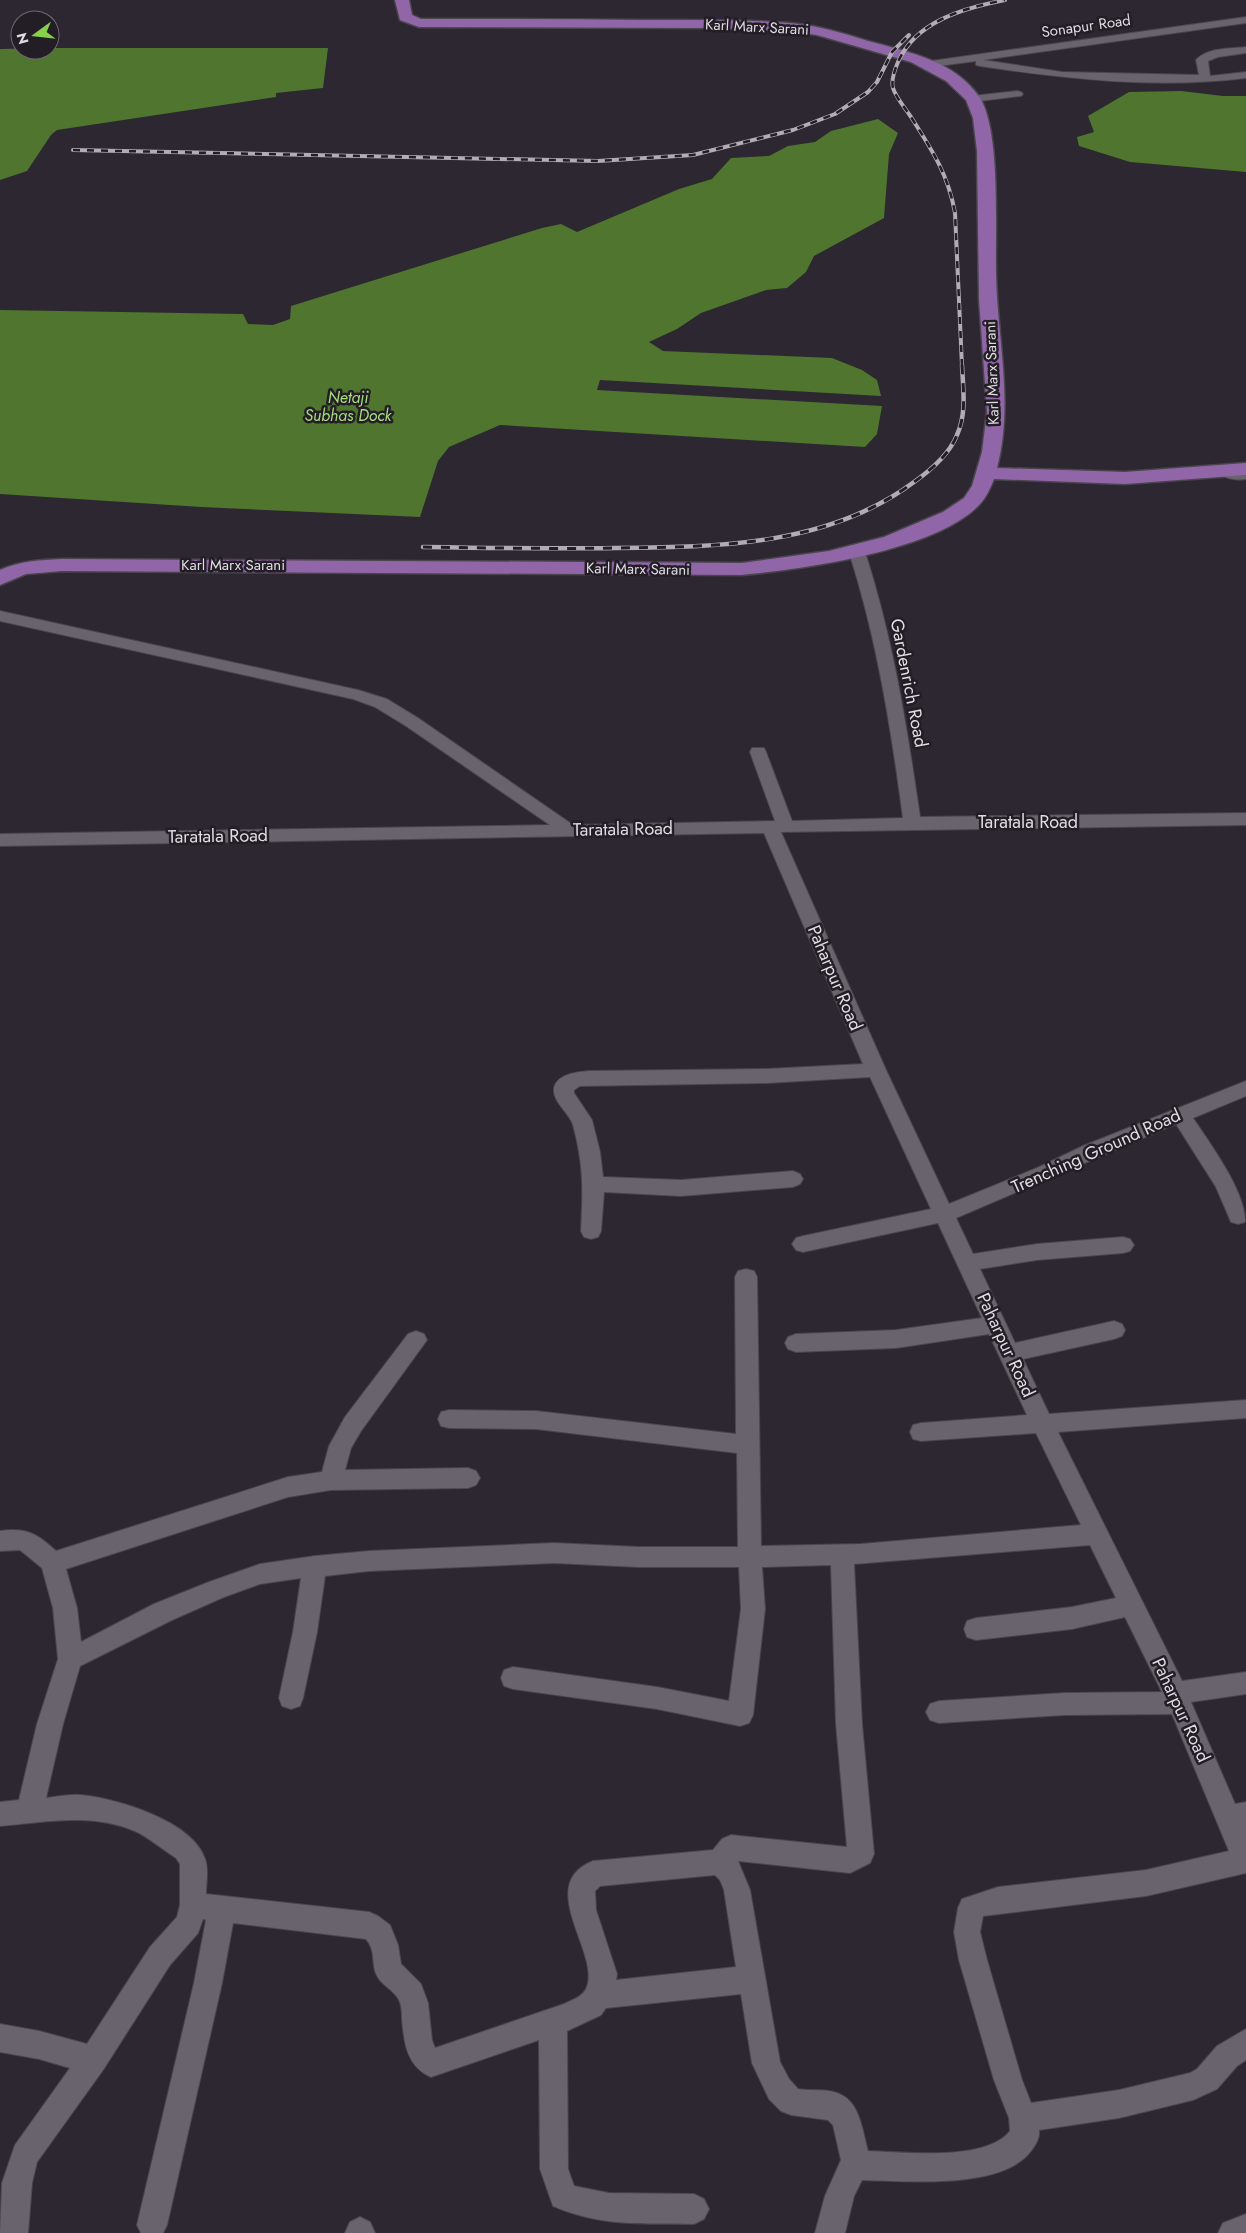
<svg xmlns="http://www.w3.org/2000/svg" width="1246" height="2233" font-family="Jost,sans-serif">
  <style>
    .water { fill: #4f752f }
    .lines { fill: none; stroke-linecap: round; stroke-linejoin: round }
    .minor-casing { stroke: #4a454d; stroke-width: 2 }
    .major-casing { stroke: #4a454d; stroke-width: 3 }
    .minor { fill: #69636d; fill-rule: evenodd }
    .major { fill: #9166a8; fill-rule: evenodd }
    .rail-far1-casing { stroke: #b1adb4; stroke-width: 4 }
    .rail-casing { stroke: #b1adb4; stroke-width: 4.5 }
    .rail-far1 { stroke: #231d26; stroke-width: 2.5; stroke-dasharray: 7; stroke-linecap: butt }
    .rail { stroke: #231d26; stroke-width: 3; stroke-dasharray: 9; stroke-linecap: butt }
    .labels { text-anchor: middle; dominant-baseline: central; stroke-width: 5; stroke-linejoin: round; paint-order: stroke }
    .far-street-label { font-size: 15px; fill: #dfdce2; stroke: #231d26 }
    .far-water-label { font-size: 16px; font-style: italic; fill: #a7de7e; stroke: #231d26 }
    .street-label { font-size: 18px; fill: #dfdce2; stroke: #231d26 }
  </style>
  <rect width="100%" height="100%" fill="#2c2730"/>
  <path class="water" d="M 50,48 L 328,48 L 323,88 L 276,93 L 276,97 L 57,130 L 51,135 L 27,171 L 0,180 L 0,49 Z
    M 1181,91 L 1223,96 L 1246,96 L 1246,172 L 1130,162 L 1079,146 L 1077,137 L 1094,132 L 1088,116 L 1129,92 Z
    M 878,119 L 898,133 L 889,154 L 884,218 L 814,256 L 806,272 L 787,288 L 766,290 L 701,313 L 677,329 L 649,342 L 663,351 L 832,358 L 862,370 L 877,380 L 881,396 L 600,380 L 597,390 L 882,406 L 877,434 L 865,447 L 500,425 L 449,447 L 438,461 L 420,517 L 201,507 L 0,494 L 0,310 L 243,314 L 248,324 L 273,325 L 290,319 L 291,306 L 542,228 L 561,224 L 577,232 L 679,189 L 712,179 L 731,158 L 769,156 L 788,146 L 815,142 L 831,131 Z"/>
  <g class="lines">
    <g class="minor-casing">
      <path id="minor" d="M 1246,17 L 1246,23 L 983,60 L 1062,72 L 1199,75 L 1196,60 C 1208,47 1230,49 1246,47 L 1246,53 L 1218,57 L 1208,61 L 1210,76 L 1246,72 L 1246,78 C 1158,89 1067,79 980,66 L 976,65 L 976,61 L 931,67 L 925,64 L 931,61 Z
        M 1017,91 L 1021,92 L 1023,94 L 1021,96 L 972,102 L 966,99 L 972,96 Z
        M 1222,466 L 1239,471 L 1246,471 L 1246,479 C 1236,481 1221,478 1215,470 Z
        M 857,547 L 862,549 L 865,552 C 893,639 907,727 920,817 L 1246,813 L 1246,825 L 781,832 L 886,1070 L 949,1204 L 1037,1168 L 1083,1146 L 1246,1081 L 1246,1096 L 1193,1118 C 1209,1142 1246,1192 1245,1222 L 1238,1224 L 1231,1222 L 1216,1187 L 1176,1124 L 956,1218 L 973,1254 L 1037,1244 L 1123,1237 L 1130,1239 L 1134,1245 L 1130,1251 L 1123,1253 L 1037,1260 L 980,1269 L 1015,1343 L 1114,1321 L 1122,1324 L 1125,1330 L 1122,1336 L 1114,1339 L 1023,1359 L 1049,1414 L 1246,1400 L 1246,1418 L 1058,1432 L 1182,1681 L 1246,1672 L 1246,1694 L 1191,1702 L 1235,1804 L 1246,1802 L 1246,1873 L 1146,1896 L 983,1916 L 980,1932 L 987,1960 L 1022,2080 L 1031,2103 L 1119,2090 L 1190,2073 L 1197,2069 L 1217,2046 L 1246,2029 L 1246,2060 L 1237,2066 L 1217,2089 L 1193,2100 L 1119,2118 L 1039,2130 C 1040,2138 1036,2144 1031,2151 C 1002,2190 906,2181 862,2180 L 854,2196 L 845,2233 L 815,2233 L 825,2196 L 841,2160 L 833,2125 L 828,2120 L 791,2115 L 781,2111 L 769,2099 L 752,2063 L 741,1994 L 606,2008 L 601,2015 L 567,2031 L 568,2169 L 574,2186 L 609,2193 L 694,2194 L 704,2199 L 709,2209 L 704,2219 L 694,2224 C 643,2223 601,2227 553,2206 L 540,2169 L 539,2040 L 431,2077 C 407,2067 404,2043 402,2019 C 402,2014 402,2006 399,2000 C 393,1988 379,1985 375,1971 C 372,1960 375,1949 366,1939 L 233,1923 L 222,1983 L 167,2225 L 163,2233 L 141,2233 L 137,2225 L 194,1983 L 206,1920 L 203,1919 L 198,1933 L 170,1965 L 103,2070 L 37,2162 L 32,2183 L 28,2233 L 0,2233 L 2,2183 L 15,2145 L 70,2068 L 39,2059 L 0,2052 L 0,2024 L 39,2031 L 87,2044 L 150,1947 L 177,1917 L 180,1905 L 180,1864 L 176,1858 C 163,1850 151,1839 137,1832 C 94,1812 45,1822 0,1826 L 0,1802 L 19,1800 L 37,1724 L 58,1659 L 53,1608 L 42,1568 L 20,1550 L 0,1551 L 0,1531 C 26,1527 38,1534 56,1551 L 288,1477 L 322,1472 L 329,1446 L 345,1417 L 408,1334 L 416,1331 L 424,1334 L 427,1340 L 361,1431 L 351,1448 L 345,1470 L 468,1468 L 476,1471 L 480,1478 L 476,1485 L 468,1488 L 331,1490 L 288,1497 L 66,1569 L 77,1608 L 81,1642 L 154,1604 L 209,1582 L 260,1564 L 315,1556 L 369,1551 L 554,1543 L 639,1547 L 738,1547 L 737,1453 L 536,1429 L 449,1428 L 441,1426 L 438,1419 L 441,1412 L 449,1410 L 536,1411 L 736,1434 L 735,1277 L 738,1271 L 746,1269 L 754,1271 L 757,1277 L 761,1546 L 861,1544 L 1081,1525 L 1036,1433 L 921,1441 L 913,1439 L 910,1432 L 913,1425 L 921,1423 L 1027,1415 L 989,1334 L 896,1348 L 796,1352 L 788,1349 L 785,1343 L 788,1337 L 796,1334 L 896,1330 L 982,1318 L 938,1223 L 803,1252 L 796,1250 L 792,1244 L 796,1238 L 803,1236 L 931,1209 L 870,1077 L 767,1083 L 580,1086 L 574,1090 L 574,1093 L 592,1120 L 600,1152 L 603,1177 L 681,1180 L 793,1171 L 800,1174 L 803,1179 L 800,1184 L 793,1187 L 681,1196 L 604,1192 L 601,1231 L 598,1237 L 591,1239 L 584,1237 L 581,1231 C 583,1190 584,1165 573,1125 C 570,1113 552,1102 554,1088 C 557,1074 577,1072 589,1071 L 767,1069 L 863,1064 L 764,833 L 0,846 L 0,834 L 550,825 L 406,726 L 375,707 L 353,699 L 0,621 L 0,611 L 358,690 L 387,699 L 418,718 L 573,825 L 775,821 L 750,752 L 752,748 L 764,748 L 766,752 L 792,821 L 903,818 C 891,728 877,639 849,552 L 852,549 ZM 1090,1545 L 1116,1598 L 1072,1607 L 976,1618 L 967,1621 L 964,1629 L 967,1637 L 976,1640 L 1072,1629 L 1125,1617 L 1162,1692 L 1065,1693 L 939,1701 L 930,1704 L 926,1712 L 930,1720 L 939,1723 L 1065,1715 L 1172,1714 L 1229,1851 L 1146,1870 L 998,1887 L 962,1899 L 958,1908 L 954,1932 L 959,1960 L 994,2080 L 1009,2118 L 1010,2131 C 986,2162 903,2152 868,2151 C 862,2130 860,2098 834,2092 C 823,2089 810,2091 798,2089 L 789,2079 L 780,2062 L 750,1890 L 738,1861 L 850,1873 L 870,1863 L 874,1854 L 862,1724 L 854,1564 ZM 554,1563 L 639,1567 L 739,1567 L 741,1609 L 729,1701 L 657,1687 L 513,1667 L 504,1670 L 501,1678 L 504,1686 L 513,1689 L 657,1709 L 740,1726 L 749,1723 L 753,1715 L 765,1609 L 762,1567 L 831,1565 L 836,1724 L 847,1847 L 731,1835 L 722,1839 L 713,1850 L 593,1861 C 533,1885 603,1955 586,1989 C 582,1997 572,2000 564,2004 L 435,2048 L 432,2040 L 428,2003 L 421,1984 L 401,1964 L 398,1945 L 390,1925 L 378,1916 L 369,1912 L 206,1894 C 206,1883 209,1869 205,1859 C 193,1821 116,1798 80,1795 C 69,1794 57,1797 46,1798 L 63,1724 L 80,1666 L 172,1620 L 224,1597 L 260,1584 L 301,1578 L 293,1632 L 279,1698 L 282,1706 L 291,1709 L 300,1706 L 303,1698 L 317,1632 L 325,1576 L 369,1571 ZM 715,1875 L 720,1880 L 724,1890 L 736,1967 L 616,1980 L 617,1974 L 596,1910 L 595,1891 L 600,1886 Z
        M 1246,2214 L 1246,2233 L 1218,2233 L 1223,2223 Z
        M 360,2217 L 370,2222 L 375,2233 L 345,2233 L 350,2222 Z"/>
    </g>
    <g class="major-casing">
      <path id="major" d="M 395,0 L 409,0 L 412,15 L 421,19 C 494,19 568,19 641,20 C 690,20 740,19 789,23 C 816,25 842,33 868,41 C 908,52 956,61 980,98 C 1001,132 995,231 996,273 C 997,338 1014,403 997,468 L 1125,472 L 1246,463 L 1246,475 L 1125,484 L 994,479 C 990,489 986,498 979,505 C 935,551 803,569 742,575 L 62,571 L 26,574 L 0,585 L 0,570 C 20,561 40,560 62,559 L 742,563 L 829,551 L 884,537 L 943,512 L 964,498 L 972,486 L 982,452 L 987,412 L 979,299 L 977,151 L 973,118 L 966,100 L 946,81 L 911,62 L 817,35 L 789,31 L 709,28 L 419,27 L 400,20 Z"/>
    </g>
    <use href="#minor" class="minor"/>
    <use href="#major" class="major"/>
    <g class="rail-far1-casing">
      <path id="rail-far1" d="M 73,150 L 598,161 L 693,155 L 793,130 L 835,114 L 868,92 L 877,82 L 892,52 L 909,35
        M 962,366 L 955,213 C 948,174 932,150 911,117 C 906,109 896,98 893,88 C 891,81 895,69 898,62 C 916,21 964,8 1005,0"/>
    </g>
    <g class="rail-casing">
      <path id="rail" d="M 423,547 C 487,548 552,549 616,548 C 719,547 828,546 914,482 C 931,470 949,455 957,435 C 967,413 963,389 962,365"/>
    </g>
    <use href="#rail-far1" class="rail-far1"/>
    <use href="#rail" class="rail"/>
  </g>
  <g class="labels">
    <g class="far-street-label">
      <text transform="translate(1086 26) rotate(-8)">Sonapur Road</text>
      <text transform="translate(757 27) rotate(3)">Karl Marx Sarani</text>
      <text transform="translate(992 373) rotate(-92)">Karl Marx Sarani</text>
      <text x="233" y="565">Karl Marx Sarani</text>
      <text transform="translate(638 569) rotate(1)">Karl Marx Sarani</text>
    </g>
    <g class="far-water-label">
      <text x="348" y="397">Netaji<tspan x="348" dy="18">Subhas Dock</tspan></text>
    </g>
    <g class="street-label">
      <text transform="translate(909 683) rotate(79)">Gardenrich Road</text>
      <text x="1028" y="822">Taratala Road</text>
      <text transform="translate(623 829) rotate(-1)">Taratala Road</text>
      <text transform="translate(218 836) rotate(-1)">Taratala Road</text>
      <text transform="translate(835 978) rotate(67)">Paharpur Road</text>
      <text transform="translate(1096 1151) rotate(-24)">Trenching Ground Road</text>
      <text transform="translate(1006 1345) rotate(65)">Paharpur Road</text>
      <text transform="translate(1181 1710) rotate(65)">Paharpur Road</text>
    </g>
  </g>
  <g transform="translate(35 35) rotate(255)"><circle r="24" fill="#231d26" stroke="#6e6971"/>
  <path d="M0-4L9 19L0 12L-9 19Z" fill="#88cf4a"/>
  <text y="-8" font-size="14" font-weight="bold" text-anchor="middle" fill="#dfdce2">N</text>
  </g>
</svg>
